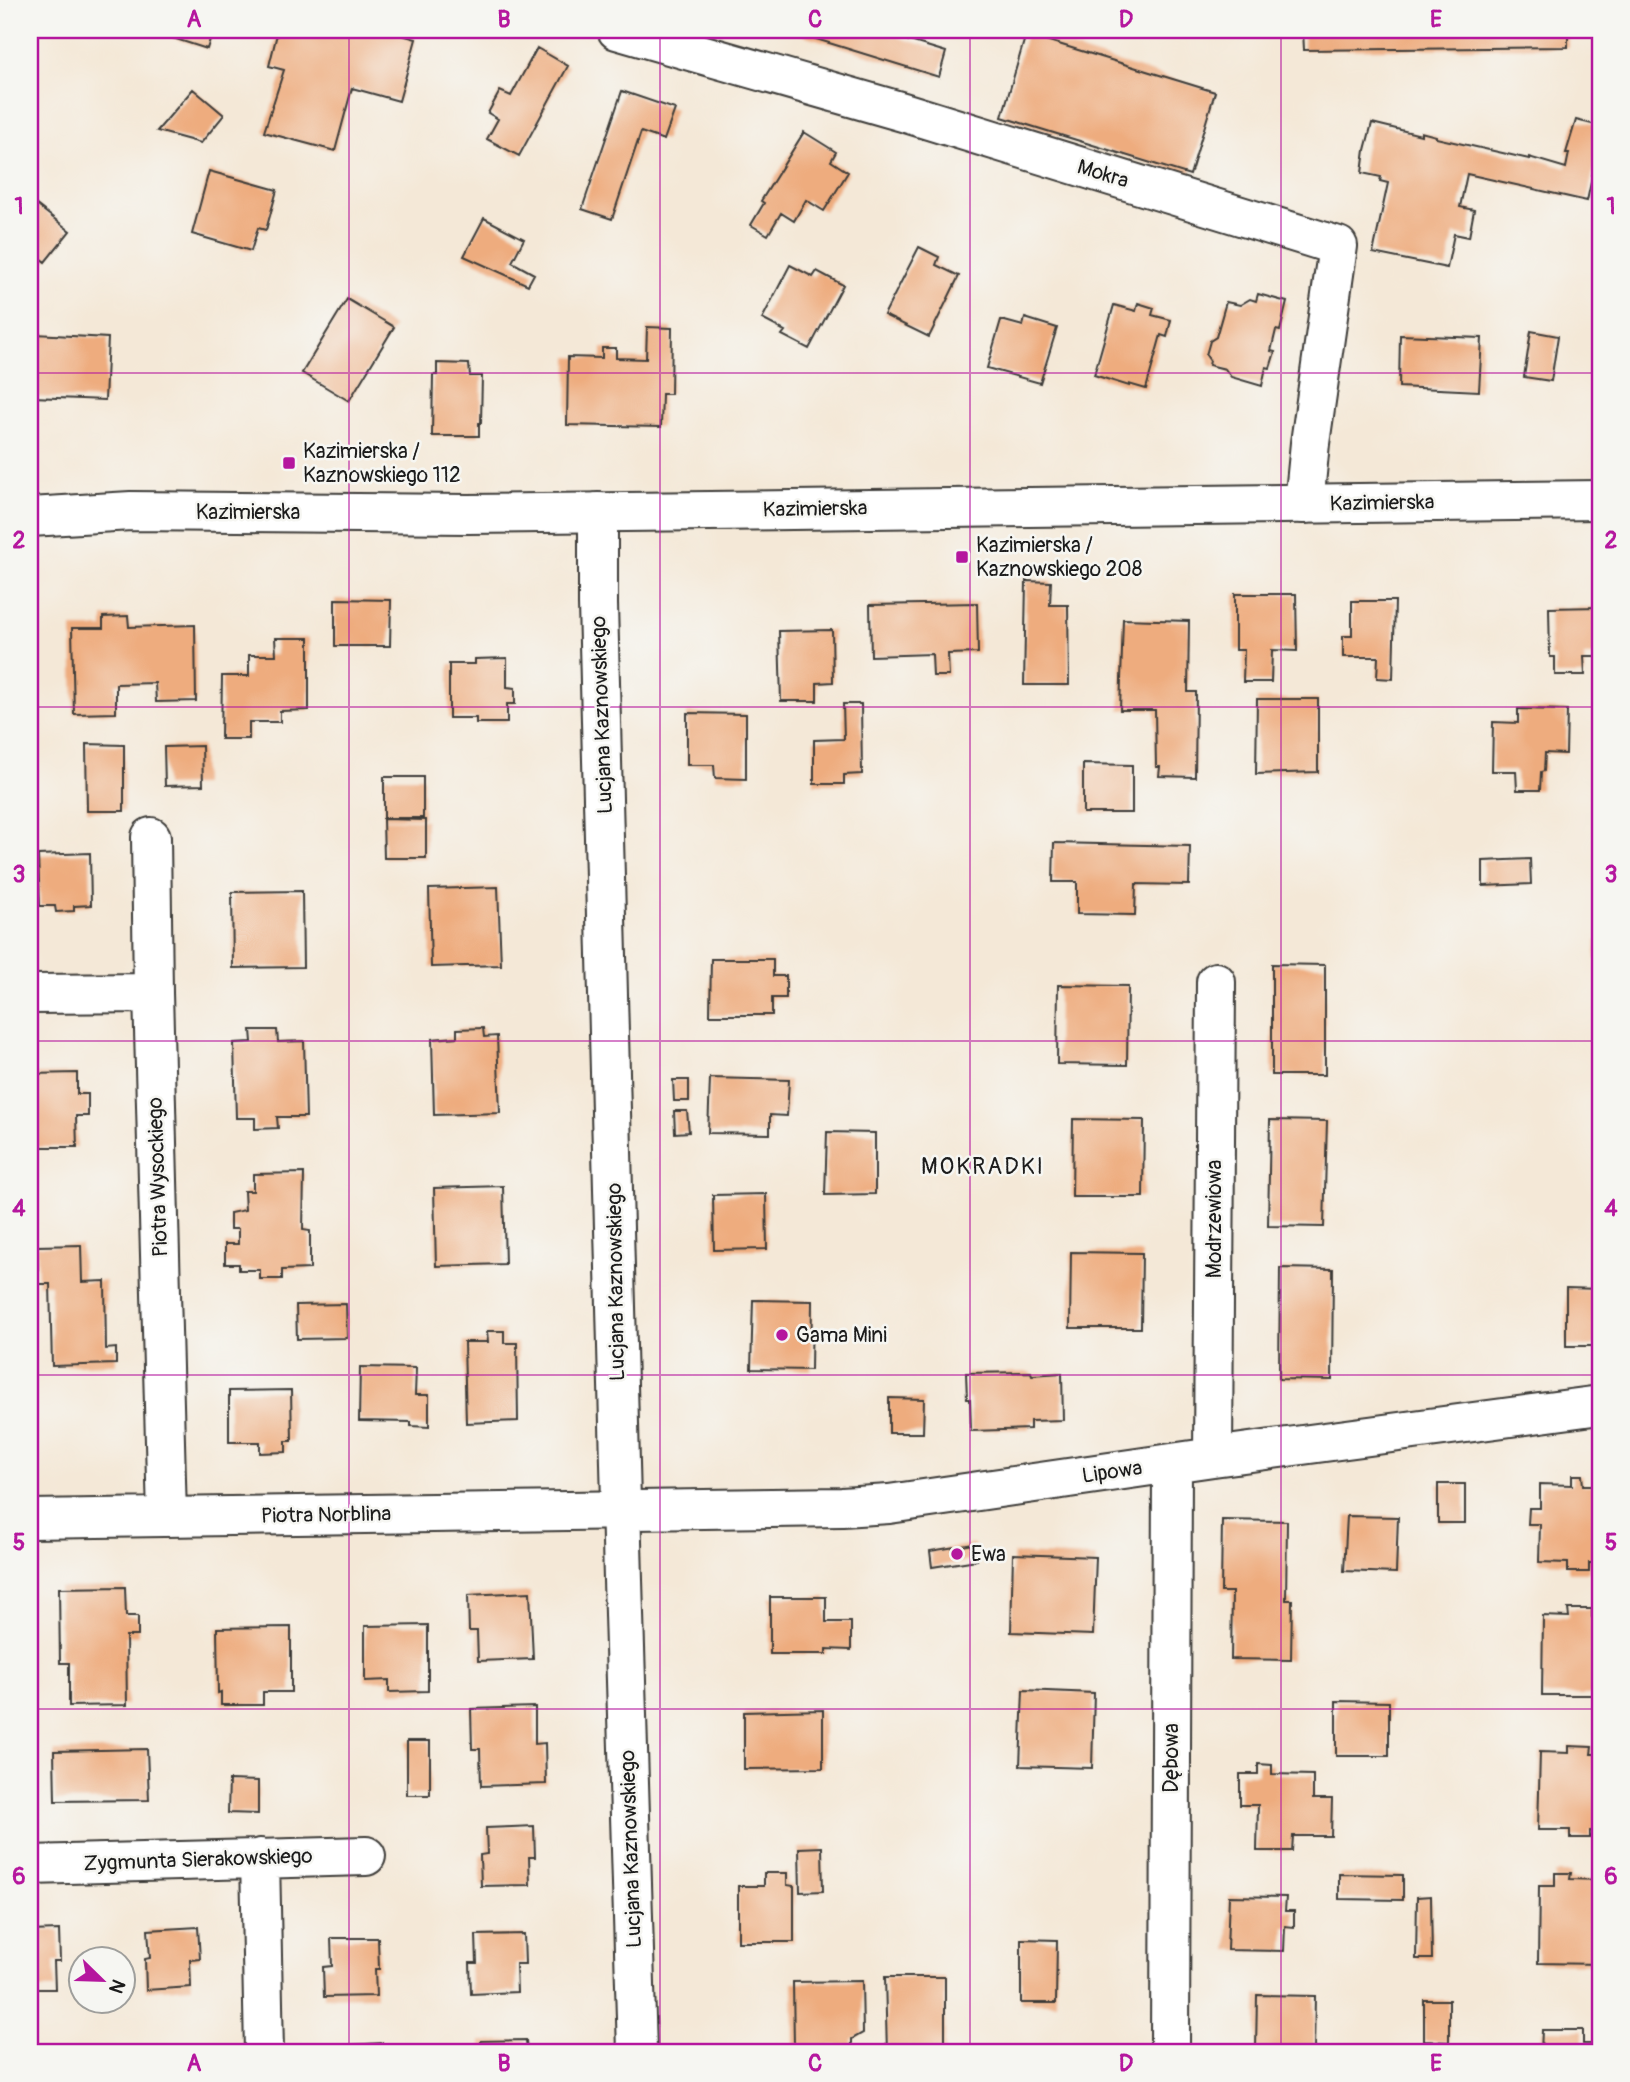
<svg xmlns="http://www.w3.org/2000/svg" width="1630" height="2082" font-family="Pangolin,sans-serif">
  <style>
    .building { fill: #eeac7e }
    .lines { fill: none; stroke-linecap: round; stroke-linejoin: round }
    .minor-casing { stroke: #3c3b38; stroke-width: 42 }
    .tertiary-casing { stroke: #3c3b38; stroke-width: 42 }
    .secondary-casing { stroke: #3c3b38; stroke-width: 42 }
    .minor { stroke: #fff; stroke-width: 38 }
    .tertiary { stroke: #fff; stroke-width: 38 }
    .secondary { stroke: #fff; stroke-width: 38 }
    .grid { fill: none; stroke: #b5179e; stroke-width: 2; stroke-opacity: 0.55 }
    .poi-dot { fill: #b5179e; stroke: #f6f6f2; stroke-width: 2.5 }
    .labels { text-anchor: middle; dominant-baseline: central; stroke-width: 5; stroke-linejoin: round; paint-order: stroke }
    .street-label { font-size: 21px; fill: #1c1c1c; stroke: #f6f6f2 }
    .poi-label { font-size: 21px; fill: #1c1c1c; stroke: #f6f6f2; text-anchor: start }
    .neighbourhood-label { font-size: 23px; letter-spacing: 2px; fill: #1c1c1c; stroke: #f6f6f2 }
    .neatline { fill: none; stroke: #b5179e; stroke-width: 2.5 }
    .grid-label { font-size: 23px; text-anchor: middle; font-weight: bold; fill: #b5179e }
  </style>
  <rect width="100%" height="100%" fill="#f6f6f2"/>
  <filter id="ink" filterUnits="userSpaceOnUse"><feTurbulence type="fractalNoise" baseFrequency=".0143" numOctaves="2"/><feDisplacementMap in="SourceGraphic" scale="14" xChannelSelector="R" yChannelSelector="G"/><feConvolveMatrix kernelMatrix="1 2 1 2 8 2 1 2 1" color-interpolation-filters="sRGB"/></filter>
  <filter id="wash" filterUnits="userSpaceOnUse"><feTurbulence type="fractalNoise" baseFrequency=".00686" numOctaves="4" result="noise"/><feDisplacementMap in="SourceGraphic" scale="28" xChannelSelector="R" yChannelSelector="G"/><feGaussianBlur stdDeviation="1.57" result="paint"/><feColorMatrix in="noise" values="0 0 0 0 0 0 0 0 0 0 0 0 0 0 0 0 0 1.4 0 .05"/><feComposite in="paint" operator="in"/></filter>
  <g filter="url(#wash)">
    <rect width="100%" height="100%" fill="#f4e8d7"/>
    <g id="blocks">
      <path class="building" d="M 148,30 L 202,30 L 212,33 L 207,49 Z
        M 278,30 L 293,33 L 294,30 L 384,30 L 416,39 L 399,101 L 352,88 L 335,151 L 264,132 L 284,70 L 269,66 Z
        M 787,30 L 874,30 L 946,52 L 939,77 Z
        M 1303,30 L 1568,30 L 1568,47 L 1304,50 Z
        M 1580,30 L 1600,30 L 1600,35 L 1581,35 Z
        M 1026,34 L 1215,92 L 1190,175 L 1002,117 Z
        M 537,48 L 568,66 L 519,156 L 487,139 L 498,119 L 488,113 L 500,91 L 511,96 Z
        M 193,89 L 224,115 L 201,143 L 157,131 Z
        M 622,91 L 675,109 L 664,140 L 641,132 L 612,219 L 582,209 Z
        M 1576,120 L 1600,126 L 1600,140 L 1587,201 L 1467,174 L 1460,207 L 1474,210 L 1469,237 L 1454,234 L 1447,268 L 1373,253 L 1388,183 L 1380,181 L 1381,177 L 1362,173 L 1365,150 L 1372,123 L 1421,135 L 1421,132 L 1436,136 L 1436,138 L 1529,159 L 1529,157 L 1566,168 L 1569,153 L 1566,153 Z
        M 804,132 L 836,152 L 831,161 L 848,172 L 824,211 L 806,200 L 794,221 L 781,213 L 768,235 L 751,225 L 764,203 L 761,201 Z
        M 209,171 L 277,190 L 266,230 L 258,228 L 251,251 L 192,234 Z
        M 30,200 L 70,231 L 45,262 L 30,250 Z
        M 484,218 L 524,239 L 512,262 L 534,274 L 528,285 L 464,256 Z
        M 919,247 L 939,257 L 936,265 L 959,276 L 929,337 L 884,315 Z
        M 790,265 L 813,277 L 817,271 L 843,285 L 809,349 L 782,335 L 785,331 L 762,319 Z
        M 1258,294 L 1287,302 L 1280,331 L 1276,330 L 1271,351 L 1275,352 L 1270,368 L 1266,367 L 1262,386 L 1231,377 L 1225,369 L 1209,365 L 1210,361 L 1206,355 L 1210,341 L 1216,337 L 1226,302 L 1240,305 L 1250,299 L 1256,301 Z
        M 347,299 L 394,327 L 349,401 L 302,373 Z
        M 1138,303 L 1154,308 L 1152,315 L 1171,320 L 1167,337 L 1161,335 L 1146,389 L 1129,384 L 1129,386 L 1094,375 L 1114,305 L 1136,311 Z
        M 1025,318 L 1057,328 L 1040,383 L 987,368 L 1001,320 L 1023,326 Z
        M 647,327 L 672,328 L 671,394 L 662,394 L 661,427 L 567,425 L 568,357 L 602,358 L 602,348 L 616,348 L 616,358 L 646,359 Z
        M 1531,331 L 1558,336 L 1551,381 L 1524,377 Z
        M 35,334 L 108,338 L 105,400 L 33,397 Z
        M 1400,335 L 1482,338 L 1479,391 L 1399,387 Z
        M 437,363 L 469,364 L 470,376 L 482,376 L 481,423 L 479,423 L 479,436 L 432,436 L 433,375 L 437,375 Z
        M 1026,581 L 1051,582 L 1050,605 L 1068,605 L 1069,685 L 1024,685 Z
        M 1235,594 L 1296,594 L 1297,651 L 1272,650 L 1271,682 L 1243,682 L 1244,650 L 1235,650 Z
        M 335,599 L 391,600 L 390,646 L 335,646 Z
        M 1352,601 L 1395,601 L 1393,679 L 1377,678 L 1378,657 L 1343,657 L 1343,636 L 1352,636 Z
        M 977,603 L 978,653 L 948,654 L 949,676 L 933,676 L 932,654 L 871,656 L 870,605 Z
        M 1600,607 L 1600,656 L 1584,656 L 1585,675 L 1555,675 L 1555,657 L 1550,657 L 1549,608 Z
        M 128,616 L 129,627 L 195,625 L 196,701 L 156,702 L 155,683 L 116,684 L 116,713 L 74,714 L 72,628 L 103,628 L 103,617 Z
        M 1123,619 L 1189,621 L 1188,692 L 1196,692 L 1195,777 L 1159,776 L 1160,767 L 1156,767 L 1155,710 L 1120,710 Z
        M 832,630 L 833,682 L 817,683 L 817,701 L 781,701 L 779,631 Z
        M 275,638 L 309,638 L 309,710 L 280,711 L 280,722 L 249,722 L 249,739 L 221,739 L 222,676 L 249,676 L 249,655 L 276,655 Z
        M 507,658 L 507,687 L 515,688 L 515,704 L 507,704 L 507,723 L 476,723 L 476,718 L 449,718 L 449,664 L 475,664 L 475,659 Z
        M 1257,699 L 1318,699 L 1318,772 L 1256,774 Z
        M 843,704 L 861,704 L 862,774 L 844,775 L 844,784 L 814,784 L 814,740 L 844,739 Z
        M 1518,709 L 1567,710 L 1566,754 L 1545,753 L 1544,771 L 1541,772 L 1540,790 L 1517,790 L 1516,771 L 1492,771 L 1493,722 L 1518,723 Z
        M 687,713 L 746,714 L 746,779 L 715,778 L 714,765 L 687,765 Z
        M 86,744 L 124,745 L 124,811 L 87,811 Z
        M 202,746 L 203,785 L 165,786 L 164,747 Z
        M 1083,764 L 1132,765 L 1132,813 L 1083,813 Z
        M 384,777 L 423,777 L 423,818 L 384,818 Z
        M 383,819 L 426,820 L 426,858 L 384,858 Z
        M 1054,843 L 1190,846 L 1189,885 L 1136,884 L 1135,915 L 1077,914 L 1077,882 L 1053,882 Z
        M 90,853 L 91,905 L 74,906 L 74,911 L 56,912 L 55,906 L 40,906 L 38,855 Z
        M 1530,859 L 1531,884 L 1483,886 L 1483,861 Z
        M 498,887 L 501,965 L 431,967 L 429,889 Z
        M 302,891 L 303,967 L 233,968 L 232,892 Z
        M 1596,941 L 1600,941 L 1600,959 L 1595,959 Z
        M 711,959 L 773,959 L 773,976 L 786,976 L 786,998 L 772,998 L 772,1015 L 710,1015 Z
        M 1272,964 L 1325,965 L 1325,1075 L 1272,1075 Z
        M 1058,985 L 1128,986 L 1127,1065 L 1057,1064 Z
        M 483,1028 L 484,1037 L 497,1036 L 500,1113 L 434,1115 L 432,1039 L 457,1037 L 457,1029 Z
        M 251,1030 L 277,1030 L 278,1042 L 304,1041 L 306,1117 L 277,1117 L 278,1128 L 255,1129 L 255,1118 L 236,1118 L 234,1043 L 252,1042 Z
        M 77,1073 L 77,1094 L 88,1094 L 88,1116 L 76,1116 L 77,1147 L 30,1147 L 30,1074 Z
        M 710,1078 L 789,1080 L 787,1116 L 770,1115 L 770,1134 L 708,1133 Z
        M 673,1080 L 689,1080 L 689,1101 L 674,1101 Z
        M 674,1111 L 687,1111 L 689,1132 L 675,1133 Z
        M 1073,1119 L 1144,1120 L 1143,1197 L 1072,1197 Z
        M 1270,1120 L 1327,1121 L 1324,1227 L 1268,1226 Z
        M 827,1132 L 875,1133 L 875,1194 L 825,1195 Z
        M 304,1173 L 303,1230 L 310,1231 L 310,1269 L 282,1270 L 282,1279 L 260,1279 L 260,1270 L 239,1270 L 239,1264 L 225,1264 L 225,1244 L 238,1244 L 238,1229 L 230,1229 L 230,1213 L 245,1210 L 244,1191 L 253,1191 L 253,1174 Z
        M 503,1186 L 505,1264 L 436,1266 L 434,1188 Z
        M 766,1194 L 767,1249 L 714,1250 L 713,1195 Z
        M 81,1245 L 82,1282 L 105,1281 L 106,1349 L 116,1348 L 116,1364 L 52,1366 L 50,1284 L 38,1284 L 37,1246 Z
        M 1071,1252 L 1142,1253 L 1141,1328 L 1070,1328 Z
        M 1280,1268 L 1333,1269 L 1332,1380 L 1279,1379 Z
        M 1566,1288 L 1600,1289 L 1600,1346 L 1566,1346 Z
        M 753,1300 L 812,1301 L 811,1370 L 751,1369 Z
        M 346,1304 L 347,1338 L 297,1339 L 296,1305 Z
        M 487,1331 L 504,1331 L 504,1343 L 517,1343 L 518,1421 L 466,1423 L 464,1342 L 488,1342 Z
        M 360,1367 L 416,1368 L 415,1395 L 429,1395 L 429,1427 L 411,1426 L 411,1422 L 359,1421 Z
        M 1031,1372 L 1032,1375 L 1062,1373 L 1063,1420 L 1030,1421 L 1030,1429 L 971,1431 L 970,1399 L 967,1399 L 966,1373 Z
        M 291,1390 L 292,1441 L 286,1441 L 286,1452 L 260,1453 L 260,1442 L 229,1442 L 229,1391 Z
        M 889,1398 L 924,1399 L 923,1433 L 889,1433 Z
        M 1572,1475 L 1582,1475 L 1583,1485 L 1600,1485 L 1600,1563 L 1589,1563 L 1589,1572 L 1568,1572 L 1568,1563 L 1539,1562 L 1540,1524 L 1528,1524 L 1529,1508 L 1540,1508 L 1540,1484 L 1572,1485 Z
        M 1438,1484 L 1465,1484 L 1465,1523 L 1438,1523 Z
        M 1347,1516 L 1398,1517 L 1396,1573 L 1344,1571 Z
        M 1222,1520 L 1287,1521 L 1286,1600 L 1292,1600 L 1291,1660 L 1231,1659 L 1232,1592 L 1221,1592 Z
        M 974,1544 L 977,1560 L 932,1567 L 930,1551 Z
        M 1013,1554 L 1096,1557 L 1093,1635 L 1011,1632 Z
        M 125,1587 L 126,1616 L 138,1616 L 138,1636 L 126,1636 L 127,1705 L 69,1706 L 69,1663 L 60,1663 L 59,1588 Z
        M 530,1592 L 533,1659 L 478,1661 L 477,1631 L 469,1631 L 468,1595 Z
        M 770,1597 L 826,1597 L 826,1622 L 851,1622 L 851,1650 L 826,1649 L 826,1654 L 770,1654 Z
        M 1568,1609 L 1592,1609 L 1592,1617 L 1600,1617 L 1600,1695 L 1542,1695 L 1543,1616 L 1569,1617 Z
        M 428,1625 L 428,1691 L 389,1692 L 389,1680 L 365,1681 L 365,1626 Z
        M 291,1627 L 291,1692 L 263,1692 L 263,1705 L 221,1705 L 221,1692 L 218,1693 L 217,1628 Z
        M 1023,1690 L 1094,1693 L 1092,1768 L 1020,1766 Z
        M 1336,1701 L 1389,1702 L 1389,1756 L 1336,1756 Z
        M 535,1707 L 535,1744 L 545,1743 L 546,1784 L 481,1786 L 480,1749 L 472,1749 L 471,1709 Z
        M 823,1710 L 823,1768 L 744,1769 L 744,1712 Z
        M 30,1712 L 34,1712 L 35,1780 L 30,1780 Z
        M 407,1741 L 430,1741 L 430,1795 L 407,1795 Z
        M 1569,1746 L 1592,1747 L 1591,1754 L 1600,1754 L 1600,1831 L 1590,1831 L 1590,1838 L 1570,1838 L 1570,1830 L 1538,1830 L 1540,1752 L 1569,1753 Z
        M 147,1749 L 149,1800 L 55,1801 L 54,1751 Z
        M 1258,1764 L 1272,1765 L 1272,1774 L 1313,1775 L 1313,1799 L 1332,1799 L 1331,1836 L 1293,1836 L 1292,1851 L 1257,1851 L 1258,1805 L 1240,1805 L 1240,1774 L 1258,1774 Z
        M 229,1780 L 258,1781 L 258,1814 L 228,1813 Z
        M 534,1826 L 535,1857 L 529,1857 L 530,1885 L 481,1886 L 480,1855 L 487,1854 L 486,1828 Z
        M 822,1847 L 823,1891 L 800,1892 L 799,1848 Z
        M 764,1873 L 787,1873 L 787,1885 L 794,1886 L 794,1942 L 738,1942 L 738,1886 L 764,1886 Z
        M 1555,1873 L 1571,1873 L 1570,1879 L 1600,1880 L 1600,1964 L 1538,1963 L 1539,1886 L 1555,1886 Z
        M 1339,1874 L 1403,1875 L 1403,1900 L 1339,1899 Z
        M 1229,1896 L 1286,1897 L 1285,1911 L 1294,1911 L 1294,1927 L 1285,1926 L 1284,1951 L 1227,1950 Z
        M 1431,1896 L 1432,1959 L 1416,1959 L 1417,1897 Z
        M 198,1927 L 200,1959 L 190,1960 L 191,1987 L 146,1990 L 145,1959 L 150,1958 L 148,1930 Z
        M 59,1930 L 60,1961 L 54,1961 L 55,1989 L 30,1989 L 30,1931 Z
        M 524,1934 L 525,1964 L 516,1964 L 517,1992 L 471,1994 L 470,1963 L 477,1963 L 476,1935 Z
        M 331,1938 L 378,1938 L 379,1969 L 375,1969 L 376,1996 L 324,1997 L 323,1967 L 332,1966 Z
        M 1021,1939 L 1057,1940 L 1056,2003 L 1021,2003 Z
        M 885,1977 L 945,1977 L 945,2052 L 887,2052 Z
        M 862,1981 L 863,2033 L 852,2039 L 852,2046 L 794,2046 L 793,1982 Z
        M 1257,1995 L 1315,1996 L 1314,2052 L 1256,2050 Z
        M 1424,2000 L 1449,2000 L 1449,2042 L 1424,2041 Z
        M 1542,2030 L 1583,2030 L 1583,2044 L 1600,2044 L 1600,2052 L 1541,2052 Z
        M 526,2040 L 527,2052 L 481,2052 L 481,2041 Z
        M 382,2043 L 382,2052 L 332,2052 L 332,2046 Z"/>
    </g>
  </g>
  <g filter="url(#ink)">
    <use href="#blocks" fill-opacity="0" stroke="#3c3b38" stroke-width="2"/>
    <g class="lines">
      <g class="minor-casing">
        <path id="minor" d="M 617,30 L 903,112 L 1338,246 L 1310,443 L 1304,504
          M 151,837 L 153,993 L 167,1517
          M 30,994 L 153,993
          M 1213,1457 L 1216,982
          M 30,1519 L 842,1507 L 889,1504 L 1213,1457 L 1600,1405
          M 260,1858 L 264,2052
          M 30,1865 L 366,1856
          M 1170,2052 L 1172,1464"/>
      </g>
      <g class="tertiary-casing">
        <path id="tertiary" d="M 598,512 L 598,604 L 623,1580 L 637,2052"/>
      </g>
      <g class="secondary-casing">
        <path id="secondary" d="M 30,517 L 131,511 L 468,514 L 1600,500"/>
      </g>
      <use href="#minor" class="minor"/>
      <use href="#tertiary" class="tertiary"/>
      <use href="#secondary" class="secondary"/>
    </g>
  </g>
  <path class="grid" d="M 349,30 L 349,2052M 660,30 L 660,2052M 970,30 L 970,2052M 1281,30 L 1281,2052M 30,373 L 1600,373M 30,707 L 1600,707M 30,1041 L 1600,1041M 30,1375 L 1600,1375M 30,1709 L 1600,1709"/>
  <g class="poi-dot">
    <rect x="282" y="456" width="14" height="14" rx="3.5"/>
    <rect x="955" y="550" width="14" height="14" rx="3.5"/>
    <circle cx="782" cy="1335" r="7"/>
    <circle cx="957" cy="1554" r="7"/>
  </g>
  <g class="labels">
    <g class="street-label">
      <text transform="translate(1103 174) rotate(17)">Mokra</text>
      <text transform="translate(1382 503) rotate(-1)">Kazimierska</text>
      <text transform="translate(815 509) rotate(-1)">Kazimierska</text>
      <text x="248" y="512">Kazimierska</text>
      <text transform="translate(602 715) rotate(-92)">Lucjana Kaznowskiego</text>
      <text transform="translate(158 1177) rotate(-92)">Piotra Wysockiego</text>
      <text transform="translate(1214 1219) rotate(-90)">Modrzewiowa</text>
      <text transform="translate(616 1282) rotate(-91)">Lucjana Kaznowskiego</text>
      <text transform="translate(1112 1472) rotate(-8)">Lipowa</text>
      <text transform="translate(326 1515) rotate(-1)">Piotra Norblina</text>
      <text transform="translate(1171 1758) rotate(-90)">Dębowa</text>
      <text transform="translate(631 1849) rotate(-92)">Lucjana Kaznowskiego</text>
      <text transform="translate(198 1860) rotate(-2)">Zygmunta Sierakowskiego</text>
    </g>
    <g class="poi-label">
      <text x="303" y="451">Kazimierska /<tspan x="303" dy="24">Kaznowskiego 112</tspan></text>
      <text x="976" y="545">Kazimierska /<tspan x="976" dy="24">Kaznowskiego 208</tspan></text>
      <text x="796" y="1335">Gama Mini</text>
      <text x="971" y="1554">Ewa</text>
    </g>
    <g class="neighbourhood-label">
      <text x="983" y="1166">MOKRADKI</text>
    </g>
  </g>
  <rect width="1630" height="2082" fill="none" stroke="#f6f6f2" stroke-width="77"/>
  <g transform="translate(102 1980) rotate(113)"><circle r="33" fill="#f6f6f2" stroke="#9f9f9c" stroke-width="2"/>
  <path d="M0-5L12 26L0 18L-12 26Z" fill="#b5179e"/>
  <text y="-10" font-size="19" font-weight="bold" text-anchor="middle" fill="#1c1c1c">N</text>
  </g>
  <rect x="38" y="38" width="1554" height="2006" class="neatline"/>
  <g class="grid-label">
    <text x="194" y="27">A</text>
    <text x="504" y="27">B</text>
    <text x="815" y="27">C</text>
    <text x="1126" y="27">D</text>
    <text x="1436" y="27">E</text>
    <text x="19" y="214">1</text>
    <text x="1611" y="214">1</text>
    <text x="19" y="548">2</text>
    <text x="1611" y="548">2</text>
    <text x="19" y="882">3</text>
    <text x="1611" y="882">3</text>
    <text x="19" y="1216">4</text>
    <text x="1611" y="1216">4</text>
    <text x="19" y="1550">5</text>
    <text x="1611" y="1550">5</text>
    <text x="19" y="1884">6</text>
    <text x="1611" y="1884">6</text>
    <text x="194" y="2071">A</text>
    <text x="504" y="2071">B</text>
    <text x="815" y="2071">C</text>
    <text x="1126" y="2071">D</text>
    <text x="1436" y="2071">E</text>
  </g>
</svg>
